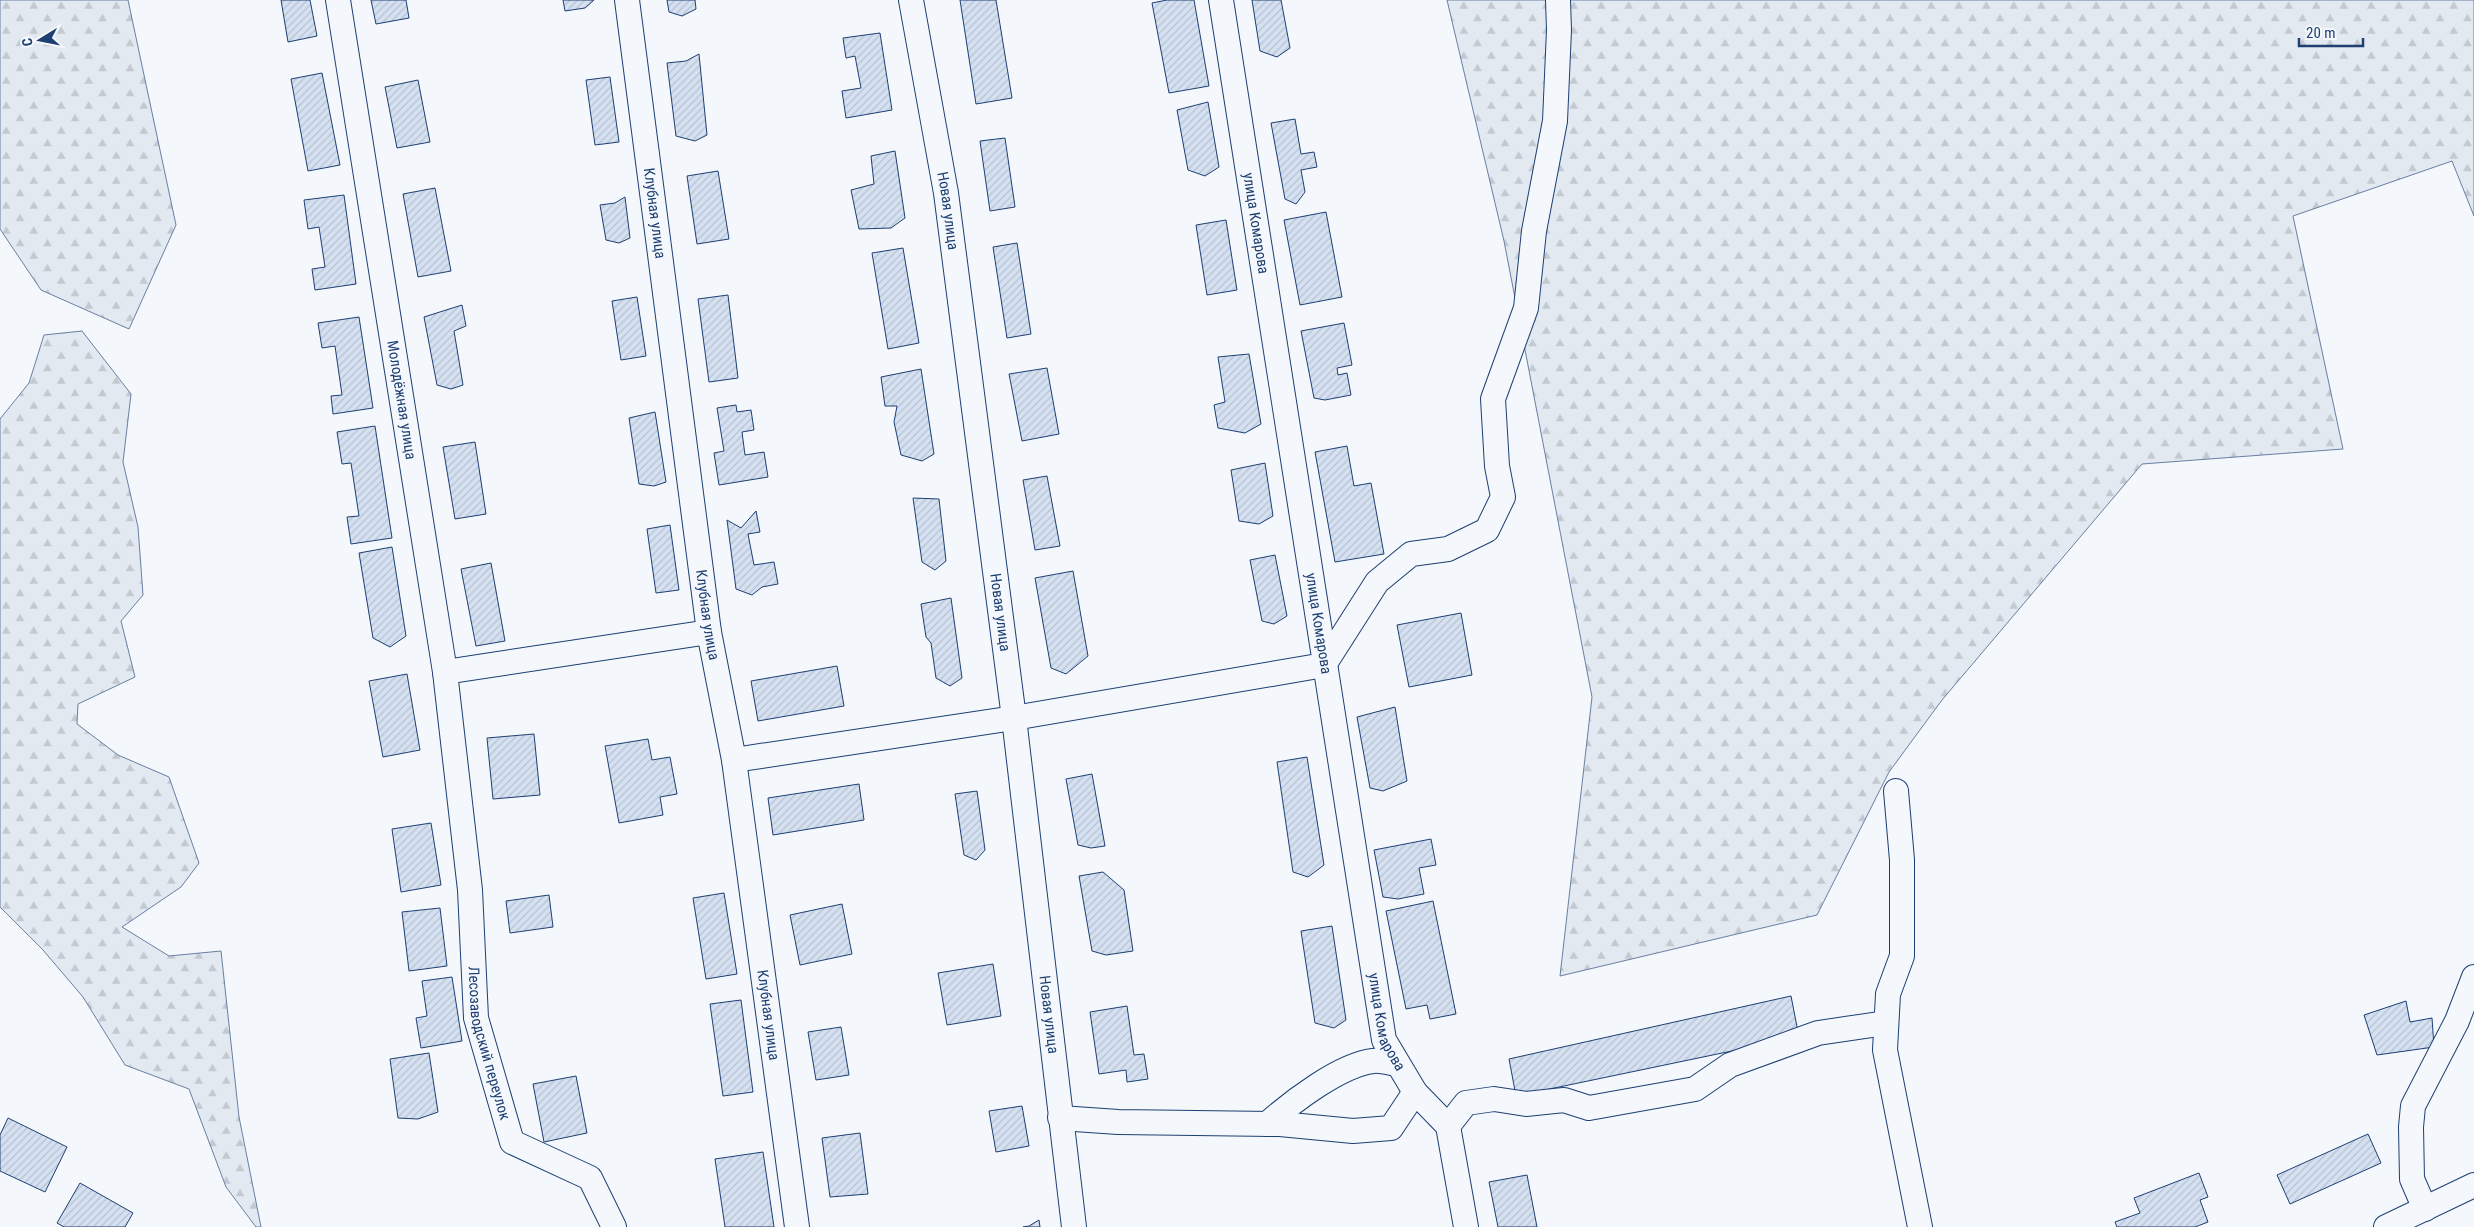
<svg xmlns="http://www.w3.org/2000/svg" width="2474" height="1227" font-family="'Roboto Condensed',sans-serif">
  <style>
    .forest { fill: url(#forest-firs); stroke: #687fa3 }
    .building { fill: url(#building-hatch); stroke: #1d3f73 }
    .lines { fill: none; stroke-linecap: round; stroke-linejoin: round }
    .minor-casing { stroke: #1d3f73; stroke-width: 26 }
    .minor { stroke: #f4f7fb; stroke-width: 24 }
    .labels { text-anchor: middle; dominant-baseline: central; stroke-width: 4; stroke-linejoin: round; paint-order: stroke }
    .street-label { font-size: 15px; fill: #1d3f73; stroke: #f4f7fb }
  </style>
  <defs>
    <pattern id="forest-firs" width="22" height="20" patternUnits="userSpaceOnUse" patternTransform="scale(1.25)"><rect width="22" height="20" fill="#e3e9f0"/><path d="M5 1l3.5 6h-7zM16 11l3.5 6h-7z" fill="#c2c9d1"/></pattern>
    <pattern id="building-hatch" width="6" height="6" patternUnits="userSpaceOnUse" patternTransform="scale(1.25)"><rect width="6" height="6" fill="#d5e0f0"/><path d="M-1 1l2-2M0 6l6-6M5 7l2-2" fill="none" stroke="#b6c1d1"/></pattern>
  </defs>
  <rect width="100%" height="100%" fill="#f4f7fb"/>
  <path class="forest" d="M 0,0 L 128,0 L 176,225 L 129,329 L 41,290 L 0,229 Z
    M 1447,0 L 2474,0 L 2474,216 L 2452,161 L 2293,216 L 2343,449 L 2142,464 L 1942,700 L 1889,772 L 1817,915 L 1560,976 L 1592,697 L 1504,241 Z
    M 82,331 L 131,394 L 123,462 L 138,527 L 143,595 L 121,621 L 135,677 L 78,704 L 77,724 L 118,755 L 169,777 L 199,863 L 181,887 L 122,927 L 169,956 L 221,951 L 239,1117 L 261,1227 L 256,1227 L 226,1187 L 189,1089 L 125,1065 L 83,997 L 43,950 L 0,907 L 0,419 L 29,383 L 44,335 Z"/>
  <path class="building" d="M 281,0 L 310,0 L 317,36 L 288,42 Z
    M 371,0 L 406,0 L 409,18 L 376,24 Z
    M 563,0 L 594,0 L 585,8 L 565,11 Z
    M 667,0 L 695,0 L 696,9 L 682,16 L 669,12 Z
    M 960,0 L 996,0 L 1012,98 L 976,104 Z
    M 1167,0 L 1194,0 L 1209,86 L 1169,93 L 1152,3 Z
    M 1252,0 L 1281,0 L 1290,48 L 1277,57 L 1260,51 Z
    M 880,33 L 892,110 L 846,118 L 842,91 L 861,88 L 855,56 L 846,58 L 843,38 Z
    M 699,54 L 707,135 L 695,141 L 676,136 L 667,63 L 686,61 Z
    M 322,73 L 340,165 L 308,171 L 291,79 Z
    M 610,77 L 619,142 L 595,145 L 586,80 Z
    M 418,80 L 430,142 L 397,148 L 385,87 Z
    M 1208,102 L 1219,167 L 1205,176 L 1188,170 L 1177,110 Z
    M 1295,119 L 1301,154 L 1314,152 L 1317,167 L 1301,170 L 1305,192 L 1296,204 L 1285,199 L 1271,123 Z
    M 1005,138 L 1015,207 L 990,211 L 980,141 Z
    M 895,151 L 905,218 L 891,228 L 859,229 L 851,190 L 874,184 L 871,156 Z
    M 718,171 L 729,239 L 697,244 L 687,176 Z
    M 435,188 L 451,271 L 418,277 L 403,194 Z
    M 344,195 L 356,284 L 315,290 L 312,269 L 325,267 L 319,227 L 308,229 L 304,200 Z
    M 625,197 L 630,238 L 619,243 L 606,240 L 600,205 L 615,203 Z
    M 1326,212 L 1342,297 L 1300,305 L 1284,220 Z
    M 1226,220 L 1237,290 L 1207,295 L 1196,225 Z
    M 1017,243 L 1031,334 L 1007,338 L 993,247 Z
    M 903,248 L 919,343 L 888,349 L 872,253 Z
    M 728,295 L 738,378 L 709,382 L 698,299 Z
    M 637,297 L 646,356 L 621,360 L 612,301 Z
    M 462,305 L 466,326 L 454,331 L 463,385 L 451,389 L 437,385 L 424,317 Z
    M 359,317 L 373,408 L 333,414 L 331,396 L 342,395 L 335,346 L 322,348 L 318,323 Z
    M 1344,323 L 1352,365 L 1337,368 L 1338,375 L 1347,373 L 1351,395 L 1325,400 L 1314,398 L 1301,331 Z
    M 1249,354 L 1261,424 L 1245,433 L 1218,428 L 1214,405 L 1225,402 L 1218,357 Z
    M 1047,368 L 1059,434 L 1022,441 L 1009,374 Z
    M 921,369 L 934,454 L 922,461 L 901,455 L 894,422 L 897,406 L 885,406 L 881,377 Z
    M 736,405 L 737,412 L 751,410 L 754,430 L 742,432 L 745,455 L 764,452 L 768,477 L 719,485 L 714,453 L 724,451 L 717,408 Z
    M 655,412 L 666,482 L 654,486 L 639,484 L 629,418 Z
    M 375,426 L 392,538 L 351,544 L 347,517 L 359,516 L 351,463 L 342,464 L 337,432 Z
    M 475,442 L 486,514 L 455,519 L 443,447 Z
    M 1347,446 L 1354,486 L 1371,483 L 1384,554 L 1335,562 L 1315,452 Z
    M 1265,463 L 1273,516 L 1259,524 L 1239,521 L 1231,470 Z
    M 1047,476 L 1060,546 L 1035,550 L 1023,480 Z
    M 913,498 L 939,499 L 946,561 L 935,570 L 922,562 Z
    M 756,511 L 760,532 L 748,534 L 754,565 L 774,562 L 778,584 L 762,587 L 752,595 L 736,589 L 727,520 L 741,528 Z
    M 670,525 L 679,590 L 656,593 L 647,529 Z
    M 392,547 L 406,636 L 390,647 L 373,638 L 359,553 Z
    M 1275,555 L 1287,616 L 1274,624 L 1262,621 L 1250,560 Z
    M 491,563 L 505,641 L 476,646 L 461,569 Z
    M 1073,571 L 1088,656 L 1066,674 L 1051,668 L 1035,578 Z
    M 951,598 L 962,678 L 950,686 L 936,678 L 931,643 L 926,637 L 921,604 Z
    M 1461,613 L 1472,675 L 1409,687 L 1397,625 Z
    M 837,666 L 844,706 L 758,721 L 751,681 Z
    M 407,674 L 420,750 L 383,757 L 369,681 Z
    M 1395,707 L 1407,781 L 1383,791 L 1370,788 L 1357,717 Z
    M 534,734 L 540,795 L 493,799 L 487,738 Z
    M 648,739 L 652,760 L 670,757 L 677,794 L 660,797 L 663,815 L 619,823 L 605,746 Z
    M 1307,757 L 1324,865 L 1308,877 L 1293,872 L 1277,762 Z
    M 1092,774 L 1105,846 L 1091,848 L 1078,845 L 1066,779 Z
    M 859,784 L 864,820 L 773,835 L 768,798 Z
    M 977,791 L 985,850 L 976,860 L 964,855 L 955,794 Z
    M 431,823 L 441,885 L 401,892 L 392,829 Z
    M 1431,839 L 1436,865 L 1419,868 L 1424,894 L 1398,899 L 1383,897 L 1374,850 Z
    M 1103,872 L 1124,890 L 1133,951 L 1106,955 L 1092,951 L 1079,876 Z
    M 724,893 L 737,974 L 706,979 L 693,898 Z
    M 549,895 L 553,927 L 510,933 L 506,901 Z
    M 1433,901 L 1456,1014 L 1430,1019 L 1427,1005 L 1406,1009 L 1386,911 Z
    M 842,904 L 852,954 L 800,965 L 790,915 Z
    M 440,908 L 447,966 L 409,971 L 402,912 Z
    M 1332,926 L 1346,1020 L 1334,1028 L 1315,1023 L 1301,931 Z
    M 993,964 L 1001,1016 L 947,1025 L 938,973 Z
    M 452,977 L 462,1041 L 421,1048 L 416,1018 L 427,1016 L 422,981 Z
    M 1791,996 L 1799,1037 L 1516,1096 L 1509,1059 Z
    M 741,1000 L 753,1092 L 723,1096 L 710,1004 Z
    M 2406,1001 L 2410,1022 L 2432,1018 L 2434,1047 L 2377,1055 L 2364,1015 Z
    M 1127,1006 L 1134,1055 L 1144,1054 L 1148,1079 L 1127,1082 L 1126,1070 L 1099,1074 L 1090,1012 Z
    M 841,1027 L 849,1075 L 816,1080 L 808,1032 Z
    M 429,1053 L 438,1112 L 418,1119 L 398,1118 L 390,1059 Z
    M 576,1076 L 587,1133 L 544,1142 L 533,1084 Z
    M 1022,1106 L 1029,1146 L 996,1152 L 989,1111 Z
    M 8,1118 L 67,1147 L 45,1192 L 0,1171 L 0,1135 Z
    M 860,1133 L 868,1194 L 830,1197 L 822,1138 Z
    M 2368,1134 L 2381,1163 L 2290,1204 L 2277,1175 Z
    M 763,1152 L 774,1227 L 725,1227 L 715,1159 Z
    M 2199,1173 L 2208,1197 L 2200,1200 L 2208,1222 L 2195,1227 L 2117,1227 L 2115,1222 L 2140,1213 L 2134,1198 Z
    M 1527,1175 L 1537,1227 L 1498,1227 L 1489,1182 Z
    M 80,1183 L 133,1213 L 125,1227 L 64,1227 L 57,1223 Z
    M 1039,1220 L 1040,1227 L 1023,1227 L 1029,1226 Z"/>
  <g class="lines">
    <g class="minor-casing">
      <g id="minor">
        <path id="s1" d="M 338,0 L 445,672 L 470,890 L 476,1018 L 512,1142 L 590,1178 L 614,1227"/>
        <path id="s2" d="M 627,0 L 709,632 L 734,760 L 797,1227"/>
        <path id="s3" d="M 911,0 L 946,193 L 1014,718 L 1074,1227"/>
        <path id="s4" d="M 1221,0 L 1384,1040 L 1415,1092 L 1448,1126 L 1466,1227"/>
        <path d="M 445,672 L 709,632"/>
        <path d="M 734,760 L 1014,718 L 1324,665 L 1377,582 L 1411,554 L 1448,549 L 1487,530 L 1503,497 L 1497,466 L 1493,399 L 1526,308 L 1534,231 L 1555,121 L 1559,30 L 1558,0"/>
        <path d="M 1896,791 L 1902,860 L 1902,956 L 1888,994 L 1885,1050 L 1920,1227"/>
        <path d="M 1060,1118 L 1118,1122 L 1280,1124 L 1353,1131 L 1391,1128 L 1415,1092"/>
        <path d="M 1267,1124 C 1292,1102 1340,1065 1373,1061 C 1381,1060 1390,1063 1397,1064"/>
        <path d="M 1448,1126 L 1466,1103 L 1494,1099 L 1526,1104 L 1564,1100 L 1589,1108 L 1695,1089 L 1730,1065 L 1818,1033 L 1886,1023"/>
        <path d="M 2425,1209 L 2412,1179 L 2411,1127 L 2413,1106 L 2457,1021 L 2474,977"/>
        <path d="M 2386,1227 L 2474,1185"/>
      </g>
    </g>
    <use href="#minor" class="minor"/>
  </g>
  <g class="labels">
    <g class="street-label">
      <text stroke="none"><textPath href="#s3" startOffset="214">Новая улица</textPath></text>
      <text stroke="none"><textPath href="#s2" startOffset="215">Клубная улица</textPath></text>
      <text stroke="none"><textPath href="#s4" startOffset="226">улица Комарова</textPath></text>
      <text stroke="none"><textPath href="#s1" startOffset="405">Молодёжная улица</textPath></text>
      <text stroke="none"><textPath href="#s3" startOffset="619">Новая улица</textPath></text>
      <text stroke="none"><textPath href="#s2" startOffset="620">Клубная улица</textPath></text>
      <text stroke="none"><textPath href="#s4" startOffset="631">улица Комарова</textPath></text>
      <text stroke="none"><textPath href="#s2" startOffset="1025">Клубная улица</textPath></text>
      <text stroke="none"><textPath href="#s3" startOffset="1024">Новая улица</textPath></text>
      <text stroke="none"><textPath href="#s4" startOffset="1036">улица Комарова</textPath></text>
      <text stroke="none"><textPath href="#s1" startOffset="1055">Лесозаводский переулок</textPath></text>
    </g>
  </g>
  <g transform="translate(40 40) rotate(260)" stroke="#f4f7fb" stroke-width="4" paint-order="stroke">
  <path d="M0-4L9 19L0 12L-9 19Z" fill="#1d3f73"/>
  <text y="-8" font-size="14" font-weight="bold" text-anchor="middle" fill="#1d3f73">С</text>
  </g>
  <path d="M2299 38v8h64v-8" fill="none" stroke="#1d3f73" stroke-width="2.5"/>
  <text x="2306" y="38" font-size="15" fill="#1d3f73" stroke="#f4f7fb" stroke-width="4" paint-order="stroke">20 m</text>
</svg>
